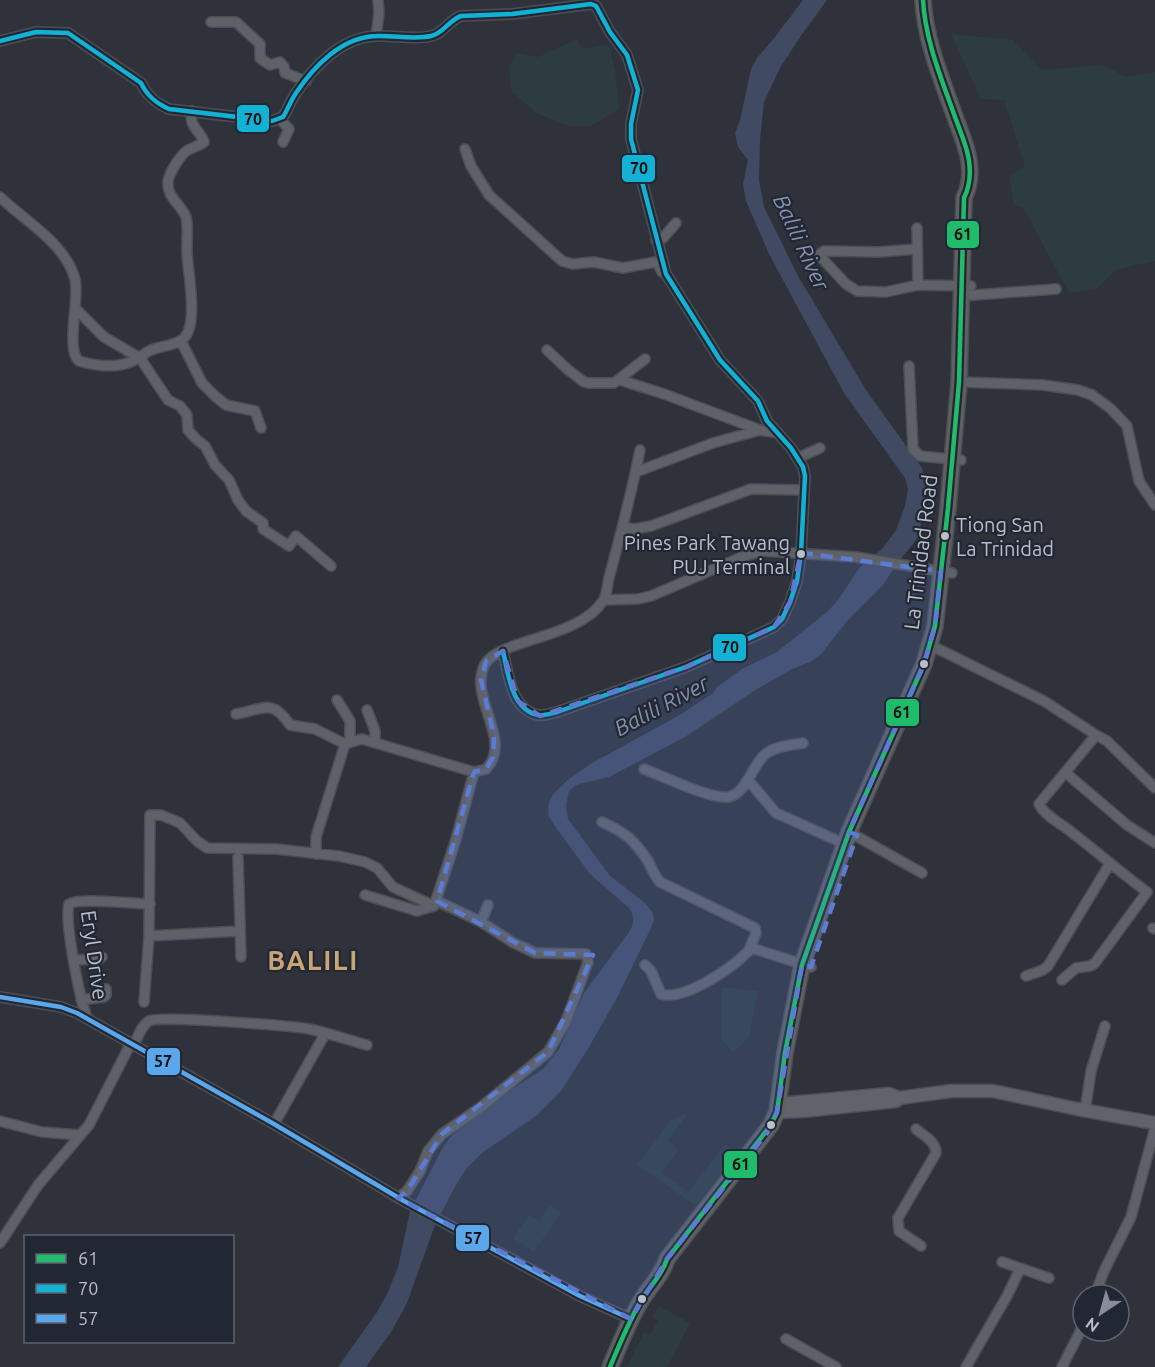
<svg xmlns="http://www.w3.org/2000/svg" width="1155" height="1367" font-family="Ubuntu,sans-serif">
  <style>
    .green { fill: #2d3c40 }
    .water { fill: #404a62 }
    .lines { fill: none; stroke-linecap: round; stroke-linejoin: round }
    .minor-casing { stroke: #4c4e54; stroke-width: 12 }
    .major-casing { stroke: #4c4f56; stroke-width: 15 }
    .highway-casing { stroke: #4b4e55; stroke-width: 18 }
    .minor { stroke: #5e6168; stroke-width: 9 }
    .major { stroke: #60636a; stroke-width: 12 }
    .highway { stroke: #5e6062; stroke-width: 15 }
    .bus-1-casing { stroke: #222734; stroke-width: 9 }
    .bus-2-casing { stroke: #222734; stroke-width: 9 }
    .bus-3-casing { stroke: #222734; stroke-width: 9 }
    .bus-1 { stroke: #20bc6c; stroke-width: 4.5 }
    .bus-2 { stroke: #13b2d5; stroke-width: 4.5 }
    .bus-3 { stroke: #5aa8eb; stroke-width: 4.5 }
    .marked { fill: #5c7bd2; fill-opacity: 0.2; stroke: #5c7bd2; stroke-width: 4.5; stroke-dasharray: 12 8; stroke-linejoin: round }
    .bus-dot { fill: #babec9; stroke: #222734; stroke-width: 2 }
    .labels { text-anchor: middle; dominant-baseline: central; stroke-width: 4.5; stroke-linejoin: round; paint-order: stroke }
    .bus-label { font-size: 20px; fill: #babec9; stroke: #222734; text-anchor: start }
    .street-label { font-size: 21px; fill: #babec9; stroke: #222734 }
    .water-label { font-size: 22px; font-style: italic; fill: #8691ad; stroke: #222734 }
    .district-label { font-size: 27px; font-weight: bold; letter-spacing: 1.5px; fill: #c9a475; stroke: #222734 }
    .line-badge { stroke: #222734; stroke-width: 2 }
    .pale-badge-label { font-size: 16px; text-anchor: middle; font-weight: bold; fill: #111 }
  </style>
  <rect width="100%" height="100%" fill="#2f323a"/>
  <path class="green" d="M 951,34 L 1013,40 L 1042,70 L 1103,65 L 1126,77 L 1155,72 L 1155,261 L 1115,270 L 1097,289 L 1069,293 L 1023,207 L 1014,205 L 1009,175 L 1025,167 L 1004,100 L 981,99 Z
    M 577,39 L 582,49 L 609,44 L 615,70 L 619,109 L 591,126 L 570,126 L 538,114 L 512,92 L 509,67 L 517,53 L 538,57 Z
    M 721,987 L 758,991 L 749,1038 L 733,1052 L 721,1039 Z
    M 685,1114 L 687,1115 L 668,1140 L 679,1150 L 662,1172 L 688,1192 L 725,1144 L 738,1153 L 696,1206 L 637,1165 L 670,1120 Z
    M 550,1205 L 561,1213 L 534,1252 L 513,1238 L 529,1214 L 540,1221 Z
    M 659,1306 L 690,1323 L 667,1367 L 627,1367 L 644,1332 L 650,1335 L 658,1320 L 653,1317 Z"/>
  <path class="water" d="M 803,0 L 827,0 L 802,34 L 780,68 L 764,102 L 760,140 L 759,180 L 764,207 L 798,276 L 866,390 L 922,468 L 928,489 L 927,497 L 918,537 L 913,544 L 898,562 L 883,585 L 848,620 L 821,654 L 810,662 L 792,669 L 757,689 L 685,737 L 609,777 L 576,785 L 569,791 L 566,805 L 568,819 L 610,876 L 644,902 L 653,913 L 654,920 L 651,928 L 617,998 L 589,1047 L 561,1091 L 536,1116 L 483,1152 L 467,1168 L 457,1183 L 435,1225 L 407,1303 L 391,1332 L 366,1367 L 338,1367 L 377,1312 L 388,1292 L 398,1267 L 410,1211 L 443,1147 L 451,1136 L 509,1091 L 544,1068 L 559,1049 L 584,993 L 630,931 C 634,922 635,917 629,908 L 590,874 L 554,825 L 548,815 L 549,802 L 553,794 L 569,779 L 592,763 L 678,716 L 713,693 L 717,687 L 742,669 L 777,652 L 827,612 L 838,600 L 859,568 L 883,548 L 896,530 L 905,506 L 908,489 L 905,478 L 844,393 L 770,256 L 746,201 L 743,184 L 748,160 L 738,147 L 735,133 L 740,120 L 751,69 L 757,58 L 775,37 Z"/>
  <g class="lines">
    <g class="minor-casing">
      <path id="minor" d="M 211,22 L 236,22 L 260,44 L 260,58 L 270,65 L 280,62 L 284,67 L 285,73 L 306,81
        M 376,36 L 379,13 L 378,0
        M 0,41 L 36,32 L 68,33 L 141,83 C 147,96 156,103 169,109 L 272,121 L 283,117 C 288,109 291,100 296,93 C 314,66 342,37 376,36 C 394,35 413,40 431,36 C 443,34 449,20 461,16 L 512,14 L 591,4 L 596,6 L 610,32 L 627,55 L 638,90 L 631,124 L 631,139 L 666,274 L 720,360 L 758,401 L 767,421 L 791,448 L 803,467 L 805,476 L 801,553 L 797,581 L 790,602 L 782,619 L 774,627 L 686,667 L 557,712 C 552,713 544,716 538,715 C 511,710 508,672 503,651
        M 280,119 L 289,129 L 283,142
        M 465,149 L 471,166 L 489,195 L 562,261 L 572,264 L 594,262 L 623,268 L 655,262 L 658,264 L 662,272
        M 0,197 C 25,221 65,243 75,279 C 80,298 65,349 79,361 C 99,367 119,369 137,359 C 142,357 145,353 149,351 C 159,346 175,346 183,339 C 199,326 188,272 187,254 C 186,242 189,229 186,217 C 181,204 166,197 168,181 C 170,172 180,155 188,150 C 193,147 199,146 204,142 C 200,130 188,126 192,111
        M 917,228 L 918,285
        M 656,240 L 663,238 L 676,223
        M 917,249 L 878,252 L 824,251 L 819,255 L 846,284 L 857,291 L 886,292 L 918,285 L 971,286
        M 961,296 L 1056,289
        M 75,308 L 104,337 L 140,358 L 168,400 L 180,406 L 187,415 L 188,430 L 196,439 L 205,446 L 215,465 L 229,480 L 238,500 L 246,511 L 263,523 L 263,529 L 289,546 L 296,536 L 331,566
        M 181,341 L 202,383 L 215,396 L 226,405 L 255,411 L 261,428
        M 547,350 L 567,369 L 584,382 L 589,383 L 614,383 L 645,359
        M 909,366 L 913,449 L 920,456 L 961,460
        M 620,380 L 664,394 L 760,430 L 778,433
        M 959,382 L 1043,385 L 1078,390 L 1092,395 L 1111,409 L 1127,426 L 1139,481 L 1155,505
        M 798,458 L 820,448
        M 636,472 L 713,443 L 760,430
        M 624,527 L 634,529 L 651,526 L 751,489 L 804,490
        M 604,600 L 638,599 L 651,596 L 742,557 L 761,551 L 856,557 L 952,573
        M 930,645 L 1044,701 L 1096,735
        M 337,700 L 350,721 L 350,742
        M 367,710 L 375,731 L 375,741
        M 236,714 C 264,709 272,698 290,725 L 315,729 L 345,744 L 362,739 L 474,772 L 486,769 C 514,740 467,697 485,664 C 499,639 578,639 603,601 C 608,594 607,582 610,574 C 621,533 632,492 640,450
        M 644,769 C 663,776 709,799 728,797 C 747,794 753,762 767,753 C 776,746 793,745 803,743
        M 1066,773 L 1127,825 L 1155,843
        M 748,780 L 776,813 L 845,844
        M 602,822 C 626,833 633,839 648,861 C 652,868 654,876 660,882 L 755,928 L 756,933 L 749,950
        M 849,832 L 922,873
        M 316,854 L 316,837 L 345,744
        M 238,857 L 241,957
        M 365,895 L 417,911 L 434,906 L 456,839 L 474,772
        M 481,922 L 488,905
        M 1153,928 L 1155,929
        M 149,936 L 239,931
        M 75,960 L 99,959 L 102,957
        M 645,965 L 651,971 L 661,994 C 682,1001 723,973 739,960 C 745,955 747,950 755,949 L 811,967
        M 1026,976 L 1043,970 L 1048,966 L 1109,865
        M 1062,980 L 1076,968 L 1090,966 L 1095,963 L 1147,892 C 1120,872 1096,851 1070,831 C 1060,823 1045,816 1039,804 L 1096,735 L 1107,741 L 1155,788
        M 0,997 L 61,1007 L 77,1013 L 274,1124 L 404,1201 L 580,1296 L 631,1319
        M 81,1000 L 104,997 L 106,995 L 106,989
        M 144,1002 L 149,936 L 150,815 L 161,815 L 180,823 L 197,841 L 207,848 L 276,849 L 339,856 L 365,862 L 377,868 L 393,887 L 434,906
        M 87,1018 C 80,999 64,922 69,904 C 80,897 134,904 150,904
        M 134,1045 C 138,1037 141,1026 149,1021 C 158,1015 291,1026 309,1029 C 329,1033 348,1040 367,1045
        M 1085,1111 L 1091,1071 L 1105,1026
        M 0,1121 L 42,1132 L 80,1135
        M 274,1124 L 325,1034
        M 916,1129 C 924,1136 936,1141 936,1153 L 898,1218 L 899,1231 L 921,1246
        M 398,1198 L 407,1191 L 420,1171 L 428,1151 L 442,1134 L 481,1107 L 548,1052 L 566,1021 L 588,962 L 586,954 L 535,953 L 512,942 L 481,922 L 437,901
        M 0,1243 L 38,1185 L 89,1125 L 131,1043
        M 1002,1262 L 1049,1278
        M 1095,1295 L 1104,1271 L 1131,1217 L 1155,1128
        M 786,1339 L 836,1367
        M 966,1367 L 1007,1296 L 1020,1269
        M 1062,1367 L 1083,1326"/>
    </g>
    <g class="major-casing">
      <path id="major" d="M 779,1104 L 889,1094 L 899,1098
        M 777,1112 L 803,1111 L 896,1101 L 899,1098 L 951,1091 L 993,1091 L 1077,1109 L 1155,1123"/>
    </g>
    <g class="highway-casing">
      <path id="highway" d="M 610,1367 C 620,1344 629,1320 642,1299 C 651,1285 662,1275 667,1259 L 771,1125 L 777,1112 L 785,1053 L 802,965 L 849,832 L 924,664 L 935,626 L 948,508 L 959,382 L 964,198 C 970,186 971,175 969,161 C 967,146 960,131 955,117 C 942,80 925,40 923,0"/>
    </g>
    <use href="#minor" class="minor"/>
    <use href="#major" class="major"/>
    <use href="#highway" class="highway"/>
    <g class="bus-1-casing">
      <path id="bus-1" d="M 610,1367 C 620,1344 629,1320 642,1299 C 651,1285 662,1275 667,1259 L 771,1125 L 777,1112 L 785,1053 L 802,965 L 849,832 L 924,664 L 935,626 L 948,508 L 959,382 L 964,198 C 970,186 971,175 969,161 C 967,146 960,131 955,117 C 942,80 925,40 923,0"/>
    </g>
    <g class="bus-2-casing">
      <path id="bus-2" d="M 0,41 L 36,32 L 68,33 L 141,83 C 147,96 156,103 169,109 L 272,121 L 283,117 C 288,109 291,100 296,93 C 314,66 342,37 376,36 C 394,35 413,40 431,36 C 443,34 449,20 461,16 L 512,14 L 591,4 L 596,6 L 610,32 L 627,55 L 638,90 L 631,124 L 631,139 L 666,274 L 720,360 L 758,401 L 767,421 L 791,448 L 803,467 L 805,476 L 801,553 L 797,581 L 790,602 L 782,619 L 774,627 L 686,667 L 557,712 C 552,713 544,716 538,715 C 511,710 508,672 503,651"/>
    </g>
    <g class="bus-3-casing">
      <path id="bus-3" d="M 0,997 L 61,1007 L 77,1013 L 274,1124 L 404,1201 L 580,1296 L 631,1319"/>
    </g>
    <use href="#bus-1" class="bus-1"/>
    <use href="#bus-2" class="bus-2"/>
    <use href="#bus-3" class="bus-3"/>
  </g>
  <path class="marked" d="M 801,553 L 941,571 L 935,626 L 924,664 L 849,832 L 857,835 L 811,967 L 802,965 L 777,1112 L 767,1133 L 667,1259 L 631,1319 L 398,1198 L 407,1191 L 442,1134 L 548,1052 L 593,955 L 535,953 L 437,901 L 474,772 L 486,769 L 493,757 L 494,736 L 481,680 L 486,661 L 503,651 L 518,701 L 540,716 L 686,667 L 774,627 L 790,602 Z"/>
  <g class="bus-dot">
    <circle cx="945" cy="536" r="5"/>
    <circle cx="801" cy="554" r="5"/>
    <circle cx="924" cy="664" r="5"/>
    <circle cx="771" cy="1125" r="5"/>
    <circle cx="642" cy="1299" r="5"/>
  </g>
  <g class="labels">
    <g class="bus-label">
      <text x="956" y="524">Tiong San<tspan x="956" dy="24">La Trinidad</tspan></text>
      <text x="790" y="542" text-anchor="end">Pines Park Tawang<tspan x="790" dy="24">PUJ Terminal</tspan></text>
    </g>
    <g class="street-label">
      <text transform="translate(920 552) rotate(-83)">La Trinidad Road</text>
      <text transform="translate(95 955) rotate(82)">Eryl Drive</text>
    </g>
    <g class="water-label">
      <text transform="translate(802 242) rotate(65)">Balili River</text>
      <text transform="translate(661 705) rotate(-28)">Balili River</text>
    </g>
    <g class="district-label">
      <text x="313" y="960">BALILI</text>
    </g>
  </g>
  <g class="line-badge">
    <rect x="236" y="104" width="34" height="29" rx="6" fill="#13b2d5"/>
    <rect x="621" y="154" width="35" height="29" rx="6" fill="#13b2d5"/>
    <rect x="946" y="220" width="34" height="29" rx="6" fill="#20bc6c"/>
    <rect x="712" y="633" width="35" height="29" rx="6" fill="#13b2d5"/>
    <rect x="885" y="698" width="35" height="29" rx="6" fill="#20bc6c"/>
    <rect x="146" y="1047" width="35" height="29" rx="6" fill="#5aa8eb"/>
    <rect x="723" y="1150" width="35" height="29" rx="6" fill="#20bc6c"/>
    <rect x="455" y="1224" width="35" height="28" rx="6" fill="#5aa8eb"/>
  </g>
  <g class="pale-badge-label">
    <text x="253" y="125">70</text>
    <text x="639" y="174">70</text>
    <text x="963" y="240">61</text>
    <text x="730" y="653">70</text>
    <text x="902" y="718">61</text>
    <text x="163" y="1067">57</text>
    <text x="741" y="1170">61</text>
    <text x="473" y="1244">57</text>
  </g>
  <rect x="24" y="1235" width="210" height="108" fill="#222734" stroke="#5f6370" stroke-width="1.5"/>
  <rect x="36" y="1254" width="30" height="9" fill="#20bc6c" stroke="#5f6370" stroke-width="1.5"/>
  <text x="78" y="1265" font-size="18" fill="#babec9">61</text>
  <rect x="36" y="1284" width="30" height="9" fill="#13b2d5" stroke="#5f6370" stroke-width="1.5"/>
  <text x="78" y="1295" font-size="18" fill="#babec9">70</text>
  <rect x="36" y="1314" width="30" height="9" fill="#5aa8eb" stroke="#5f6370" stroke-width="1.5"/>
  <text x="78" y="1325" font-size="18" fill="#babec9">57</text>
  <g transform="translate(1101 1313) rotate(216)"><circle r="28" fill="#222734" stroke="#5f6370" stroke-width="1.5"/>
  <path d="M0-4.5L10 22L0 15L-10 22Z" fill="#898d97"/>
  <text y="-9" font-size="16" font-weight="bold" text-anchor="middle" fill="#babec9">N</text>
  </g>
</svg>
